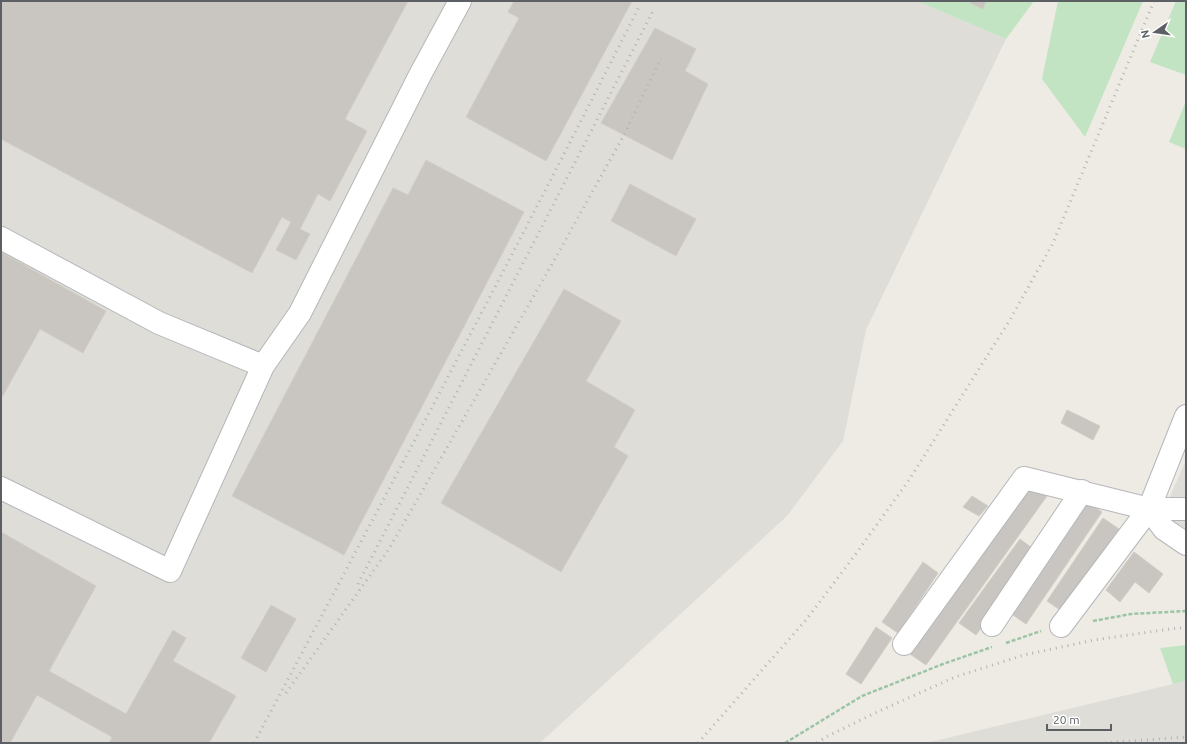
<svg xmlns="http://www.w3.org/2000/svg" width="1187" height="744" font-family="Ubuntu,sans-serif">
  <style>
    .industrial { fill: #dfddd8 }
    .green { fill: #c3e4c2 }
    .building { fill: #c9c6c1; stroke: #d2cdc3 }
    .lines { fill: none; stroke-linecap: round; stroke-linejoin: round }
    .minor-casing { stroke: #b4b7ba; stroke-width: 24 }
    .path { stroke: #9cc5a6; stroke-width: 2.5; stroke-dasharray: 4 2; stroke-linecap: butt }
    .minor { stroke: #fff; stroke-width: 22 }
    .rail { stroke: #b2b3b4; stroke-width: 3; stroke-dasharray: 1 5; stroke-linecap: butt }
  </style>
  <rect width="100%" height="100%" fill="#eeebe4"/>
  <path class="industrial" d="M 1,1 L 917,1 L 1006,39 L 866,330 L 843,441 L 787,516 L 540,743 L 1,743 Z
    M 1186,460 L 1186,530 L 1162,515 Z
    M 1186,681 L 1186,743 L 926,743 L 1173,684 Z"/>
  <path class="green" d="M 917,1 L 1034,1 L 1006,39 Z
    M 1058,1 L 1143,1 L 1085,137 L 1042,79 Z
    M 1176,1 L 1186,1 L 1186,75 L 1150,62 Z
    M 1186,101 L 1186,149 L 1169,142 Z
    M 1186,645 L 1186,681 L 1173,684 L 1160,648 Z"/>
  <path class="building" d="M 1,1 L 408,1 L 345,119 L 367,131 L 330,201 L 318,194 L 300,229 L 310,234 L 296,260 L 276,250 L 291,222 L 282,217 L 252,273 L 1,139 Z
    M 514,1 L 632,1 L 546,161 L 466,117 L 519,18 L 508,12 Z
    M 971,1 L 986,1 L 983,9 L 970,3 Z
    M 655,28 L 696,49 L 685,71 L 708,84 L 672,160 L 601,123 Z
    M 426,160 L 524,212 L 344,555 L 232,496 L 393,188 L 408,195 Z
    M 630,184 L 696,219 L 676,256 L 611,221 Z
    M 1,252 L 106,311 L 83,353 L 40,329 L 1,399 Z
    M 564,289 L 621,321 L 586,381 L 635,410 L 614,447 L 628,456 L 561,572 L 441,503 Z
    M 1067,410 L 1100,426 L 1093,440 L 1061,423 Z
    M 1031,484 L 1047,496 L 926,665 L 910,654 Z
    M 972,496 L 988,506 L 979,516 L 963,507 Z
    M 1086,501 L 1102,512 L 1026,624 L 1010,613 Z
    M 1103,518 L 1119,529 L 1063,612 L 1047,601 Z
    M 1,532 L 96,586 L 49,671 L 126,714 L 173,630 L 186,638 L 173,661 L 236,696 L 209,743 L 109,743 L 112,737 L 37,695 L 10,743 L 1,743 Z
    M 1020,539 L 1036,551 L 976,635 L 959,623 Z
    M 1134,552 L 1163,574 L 1149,593 L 1135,582 L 1120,602 L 1106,590 Z
    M 923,562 L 938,573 L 898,633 L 882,622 Z
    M 271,605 L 296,619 L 266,672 L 241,658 Z
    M 876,627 L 892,638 L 861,684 L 846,674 Z"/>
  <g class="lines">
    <g class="minor-casing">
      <path id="minor" d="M 1,238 L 159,323 L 263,366 L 300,313 L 420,75 L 460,1
        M 1,488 L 170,571 L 263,366
        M 1149,509 L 1164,529 L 1186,544
        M 1149,509 L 1186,509
        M 992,625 L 1082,491
        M 1061,626 L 1149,509
        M 904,644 L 1024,478 L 1149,509 L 1186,416"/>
    </g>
    <path class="path" d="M 1093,621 L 1131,614 L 1186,611
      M 1006,643 L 1041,631
      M 785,743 L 862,696 L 943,664 L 992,647"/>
    <use href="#minor" class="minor"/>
    <path class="rail" d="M 358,584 L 653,11
      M 286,693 L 389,549 L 560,250 L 624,135 L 661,58
      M 254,743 C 384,499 514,254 639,7
      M 698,743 L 806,620 L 855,555 L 909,480 L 1011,318 L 1053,243 L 1154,1
      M 817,743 L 826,737 L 875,713 L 955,677 L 1024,655 L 1094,640 L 1177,628 L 1186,628
      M 1105,743 L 1186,737"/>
  </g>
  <rect width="1187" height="744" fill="none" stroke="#5c6064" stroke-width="4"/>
  <g transform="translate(1155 32) rotate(257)" stroke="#ffffff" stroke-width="3" paint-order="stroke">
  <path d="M0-3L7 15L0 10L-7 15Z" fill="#5c6064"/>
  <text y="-6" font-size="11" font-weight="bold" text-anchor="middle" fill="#5c6064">N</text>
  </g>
  <path d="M1047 724v6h64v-6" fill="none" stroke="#5c6064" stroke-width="2"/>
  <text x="1053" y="724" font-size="12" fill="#5c6064" stroke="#ffffff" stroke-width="3" paint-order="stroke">20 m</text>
</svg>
